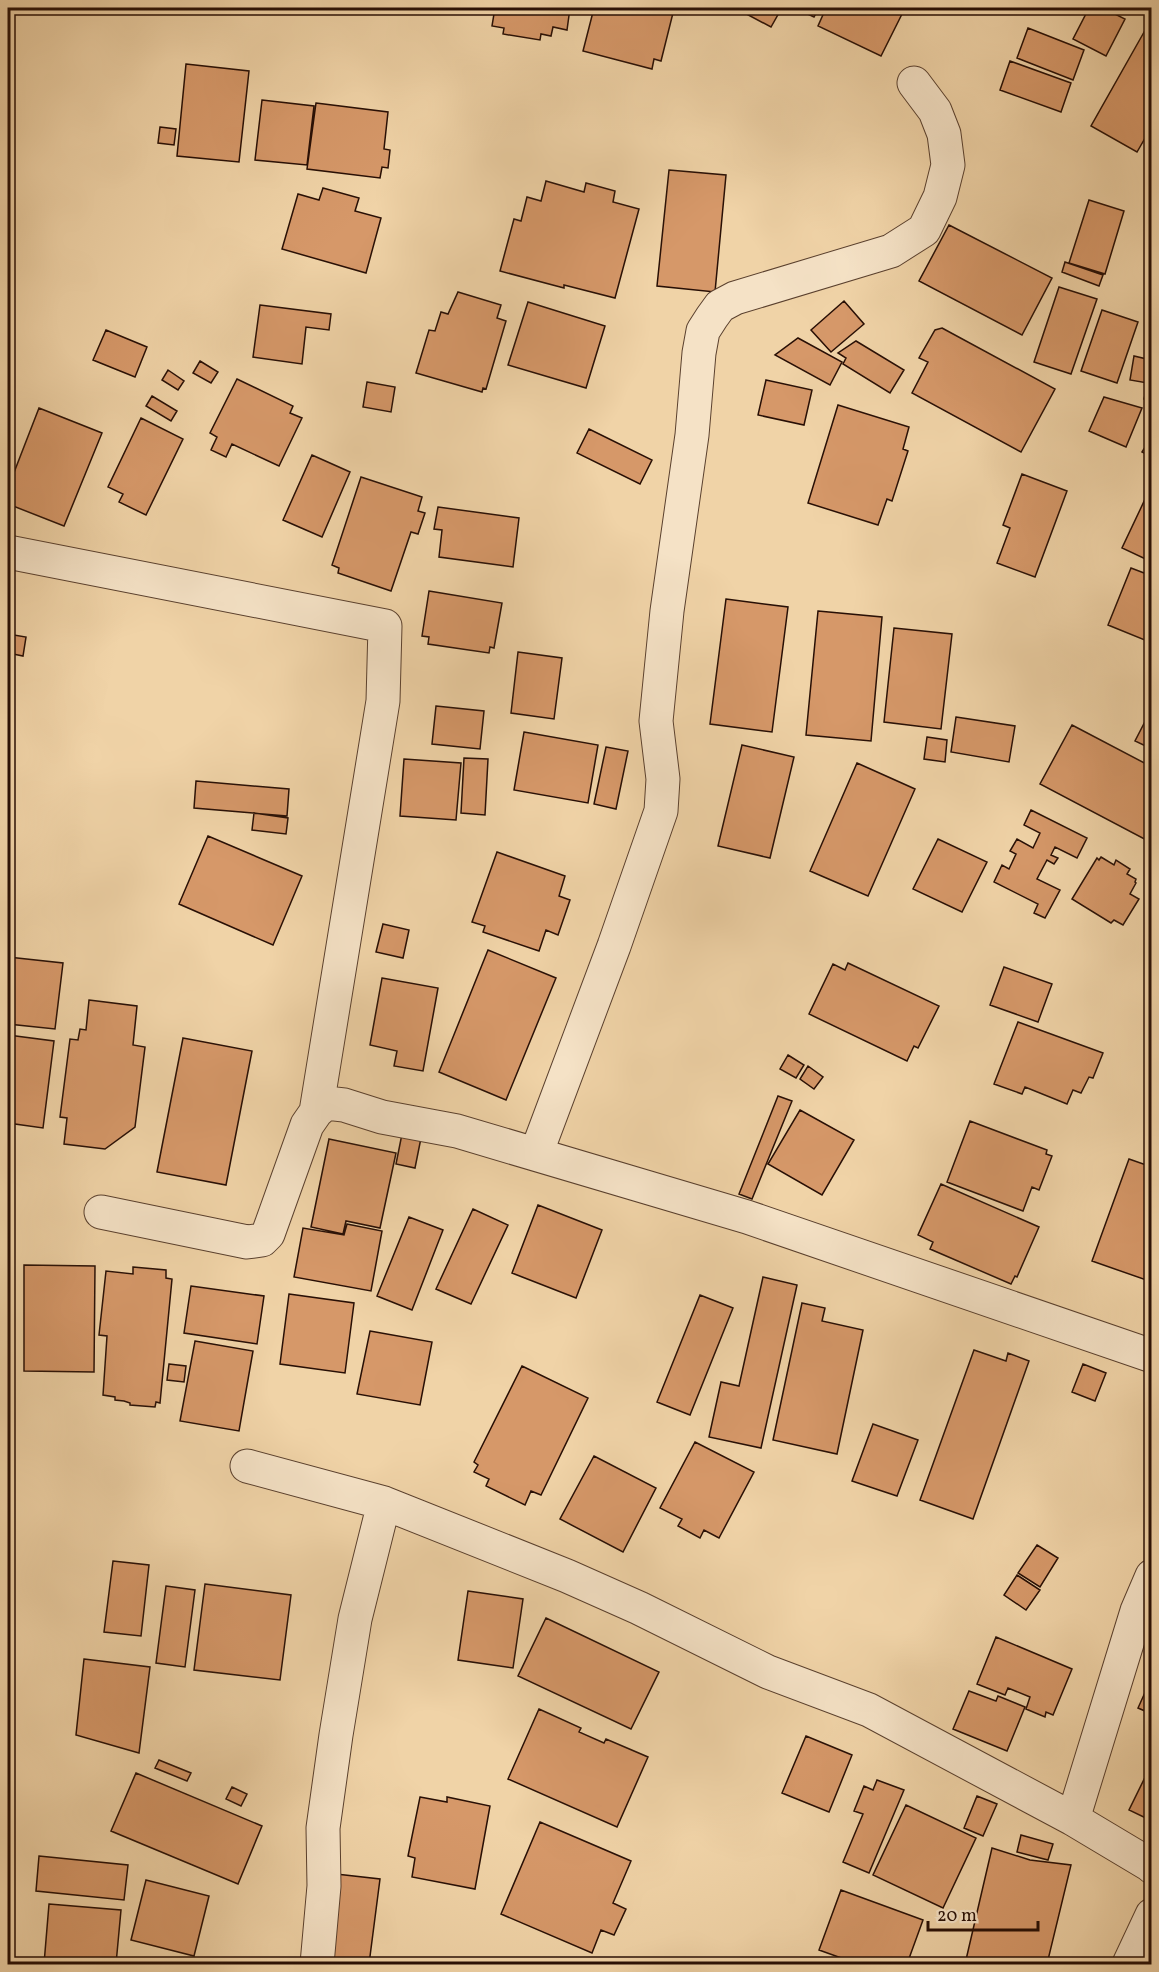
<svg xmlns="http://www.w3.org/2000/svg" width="1159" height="1972" font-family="Vollkorn,serif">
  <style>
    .building { fill: #d69869; stroke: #280f05; stroke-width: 1.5 }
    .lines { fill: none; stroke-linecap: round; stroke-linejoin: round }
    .minor-casing { stroke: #5a402e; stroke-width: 35 }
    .minor { stroke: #f5e2c6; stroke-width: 33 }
  </style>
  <rect width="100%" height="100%" fill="#f0d3a7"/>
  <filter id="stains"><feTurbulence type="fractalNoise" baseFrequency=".00333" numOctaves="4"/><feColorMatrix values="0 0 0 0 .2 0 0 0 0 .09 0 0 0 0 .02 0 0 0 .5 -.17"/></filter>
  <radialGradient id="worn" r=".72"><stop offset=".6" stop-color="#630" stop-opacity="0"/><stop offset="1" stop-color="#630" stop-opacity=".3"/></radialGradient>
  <path class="building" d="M 495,8 L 570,8 L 567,30 L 553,27 L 551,36 L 541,34 L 540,40 L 503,34 L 504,28 L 492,26 Z
    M 594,8 L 669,8 L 668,11 L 673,13 L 661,61 L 654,59 L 652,69 L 583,51 Z
    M 741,8 L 774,8 L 780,11 L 771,27 L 739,10 Z
    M 795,8 L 819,8 L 814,17 Z
    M 826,8 L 905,8 L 881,56 L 818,26 Z
    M 1089,8 L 1103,8 L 1125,19 L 1106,56 L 1073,39 Z
    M 1152,18 L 1152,126 L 1137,152 L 1091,126 Z
    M 1028,28 L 1084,50 L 1073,80 L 1017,58 Z
    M 1010,61 L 1071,83 L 1061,112 L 1000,90 Z
    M 186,64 L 249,71 L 239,162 L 177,156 Z
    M 262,100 L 314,106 L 307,165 L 255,160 Z
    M 316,103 L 388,112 L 384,149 L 390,150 L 388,168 L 382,167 L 380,178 L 307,169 Z
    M 160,127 L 176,129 L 174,145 L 158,143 Z
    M 669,170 L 726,175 L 715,292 L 657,286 Z
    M 546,181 L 584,192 L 586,183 L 615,191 L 613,202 L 639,209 L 615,298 L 564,285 L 564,288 L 500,271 L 514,219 L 521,221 L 527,197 L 541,201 Z
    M 323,188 L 359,198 L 355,211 L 381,218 L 366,273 L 282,249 L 298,194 L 319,200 Z
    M 1089,200 L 1124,211 L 1105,274 L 1069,263 Z
    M 949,225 L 1052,278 L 1022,335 L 919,281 Z
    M 1065,262 L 1103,275 L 1099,286 L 1062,272 Z
    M 1059,287 L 1097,299 L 1071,374 L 1034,362 Z
    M 458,292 L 501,305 L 497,318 L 506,321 L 486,389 L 483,388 L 482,392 L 416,373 L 429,330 L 435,331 L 441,312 L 448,314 Z
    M 844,301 L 864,324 L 831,352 L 811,330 Z
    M 528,302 L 605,326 L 586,388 L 508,365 Z
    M 260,305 L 331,314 L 329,330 L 306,327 L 302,364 L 253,357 Z
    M 1102,310 L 1138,322 L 1117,383 L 1081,371 Z
    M 942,328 L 1055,389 L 1021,452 L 912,393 L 928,362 L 919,358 L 935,330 Z
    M 106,330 L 147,347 L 135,377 L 93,360 Z
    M 798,338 L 842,362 L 830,385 L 775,355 Z
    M 856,341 L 904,370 L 890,393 L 843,364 L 846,358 L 838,353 Z
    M 1152,355 L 1152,401 L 1144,399 L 1148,383 L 1130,380 L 1134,356 L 1151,360 Z
    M 200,361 L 218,372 L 211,383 L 193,373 Z
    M 168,370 L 184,381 L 178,390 L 162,380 Z
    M 237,379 L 293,406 L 290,413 L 302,418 L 279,466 L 232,444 L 226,457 L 211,450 L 217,437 L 210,433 Z
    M 766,380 L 812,390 L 804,425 L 758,415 Z
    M 367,382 L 395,387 L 391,412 L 363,407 Z
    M 152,396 L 177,411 L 171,421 L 146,406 Z
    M 1104,397 L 1142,408 L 1126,447 L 1089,431 Z
    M 838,405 L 909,427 L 903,449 L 908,451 L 892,501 L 887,499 L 878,525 L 808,503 Z
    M 39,408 L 102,433 L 64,526 L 8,504 L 8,488 Z
    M 141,418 L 183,439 L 146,515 L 119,502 L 123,494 L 108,487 Z
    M 589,429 L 652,460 L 640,484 L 577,453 Z
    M 1152,436 L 1152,457 L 1142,452 Z
    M 312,455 L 350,472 L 322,537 L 283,520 Z
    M 1022,474 L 1067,491 L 1035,577 L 997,563 L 1010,528 L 1003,525 Z
    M 361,477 L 422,497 L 418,511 L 425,513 L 418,534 L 411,532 L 391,591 L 338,573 L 339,568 L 332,565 Z
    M 1147,495 L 1152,497 L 1152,562 L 1122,548 Z
    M 438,507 L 519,518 L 513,567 L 439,557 L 442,530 L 434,529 Z
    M 1131,568 L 1152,576 L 1152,643 L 1108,625 Z
    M 429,591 L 502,603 L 494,648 L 490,647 L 489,653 L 428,644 L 429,637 L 422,636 Z
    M 726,599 L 788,607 L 772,732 L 710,724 Z
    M 818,611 L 882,617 L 871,741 L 806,735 Z
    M 894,628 L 952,634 L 941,729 L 884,722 Z
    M 8,634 L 26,637 L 23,656 L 8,653 Z
    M 518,652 L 562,658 L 554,719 L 511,713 Z
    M 436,706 L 484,711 L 480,749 L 432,744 Z
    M 1152,708 L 1152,749 L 1135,741 Z
    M 956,717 L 1015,726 L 1009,762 L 951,752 Z
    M 1072,725 L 1152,767 L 1152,843 L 1040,784 Z
    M 524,732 L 598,745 L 588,803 L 514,790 Z
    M 927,737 L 947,740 L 945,762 L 924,759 Z
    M 742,745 L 794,757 L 770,858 L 718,846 Z
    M 606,747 L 628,751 L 616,809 L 594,804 Z
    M 464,758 L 488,759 L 485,815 L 461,813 Z
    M 404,759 L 461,763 L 456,820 L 400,816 Z
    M 857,763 L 915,789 L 868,896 L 810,871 Z
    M 196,781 L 289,789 L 287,816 L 194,808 Z
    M 1031,810 L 1087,838 L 1077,858 L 1055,847 L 1051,855 L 1058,858 L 1054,864 L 1047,860 L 1037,879 L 1060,890 L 1045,918 L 1034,913 L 1038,904 L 994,882 L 1002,865 L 1009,869 L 1016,854 L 1010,851 L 1017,839 L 1033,848 L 1040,833 L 1024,825 Z
    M 254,813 L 288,818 L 286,834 L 252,830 Z
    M 208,836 L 302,876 L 273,945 L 179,904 Z
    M 938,839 L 987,862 L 962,912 L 913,889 Z
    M 497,852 L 565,876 L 559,896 L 570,900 L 558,935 L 546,930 L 539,951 L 483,932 L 485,926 L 472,922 Z
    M 1101,857 L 1114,865 L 1116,860 L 1130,869 L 1127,874 L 1136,879 L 1135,882 L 1136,883 L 1130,894 L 1139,899 L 1123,925 L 1114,920 L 1111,923 L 1072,899 L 1097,858 L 1099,860 Z
    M 383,924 L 409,930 L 403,958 L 376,952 Z
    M 488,950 L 556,978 L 506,1100 L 439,1072 Z
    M 8,957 L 63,963 L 55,1029 L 8,1024 Z
    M 848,963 L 939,1006 L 918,1048 L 914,1046 L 907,1061 L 809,1014 L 833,964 L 845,970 Z
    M 1004,967 L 1052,984 L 1038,1022 L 990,1005 Z
    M 382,978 L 438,988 L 423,1071 L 394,1066 L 397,1051 L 370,1045 Z
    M 89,1000 L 137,1006 L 133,1045 L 145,1047 L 135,1127 L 105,1149 L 64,1144 L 67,1118 L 60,1117 L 70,1039 L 78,1040 L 80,1029 L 86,1030 Z
    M 1018,1022 L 1103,1053 L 1093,1078 L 1089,1077 L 1081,1093 L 1073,1090 L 1067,1104 L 1025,1087 L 1022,1094 L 994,1084 Z
    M 8,1035 L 54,1041 L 43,1128 L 8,1123 Z
    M 183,1038 L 252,1051 L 226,1185 L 157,1172 Z
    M 788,1055 L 804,1065 L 796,1078 L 780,1069 Z
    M 808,1066 L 823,1077 L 814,1089 L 800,1079 Z
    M 778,1096 L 792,1101 L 752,1199 L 739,1194 Z
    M 800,1110 L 854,1140 L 822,1195 L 768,1164 Z
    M 970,1121 L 1047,1150 L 1046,1154 L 1052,1156 L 1039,1190 L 1032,1187 L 1023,1211 L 947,1182 Z
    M 402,1134 L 421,1138 L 415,1168 L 396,1164 Z
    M 329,1139 L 396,1153 L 380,1228 L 346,1221 L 343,1234 L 311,1227 Z
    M 1129,1159 L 1152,1167 L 1152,1282 L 1092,1261 Z
    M 941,1184 L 1039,1227 L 1017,1277 L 1015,1276 L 1011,1284 L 930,1249 L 933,1242 L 918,1235 Z
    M 538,1205 L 602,1230 L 576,1298 L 512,1273 Z
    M 473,1209 L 508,1225 L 471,1304 L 436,1289 Z
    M 409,1217 L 443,1230 L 412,1310 L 377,1296 Z
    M 347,1224 L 382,1231 L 371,1291 L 294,1277 L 303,1228 L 344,1235 Z
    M 24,1265 L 95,1266 L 94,1372 L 24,1371 Z
    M 133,1267 L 166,1270 L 166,1278 L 172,1279 L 160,1403 L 156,1402 L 155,1407 L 130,1405 L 130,1403 L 124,1401 L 115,1400 L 115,1397 L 103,1395 L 107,1336 L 99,1335 L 106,1271 L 133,1274 Z
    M 763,1277 L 797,1285 L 761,1448 L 709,1437 L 721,1382 L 739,1386 Z
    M 191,1286 L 264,1296 L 257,1344 L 184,1333 Z
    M 289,1294 L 354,1303 L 345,1373 L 280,1364 Z
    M 700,1295 L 733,1308 L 690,1415 L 657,1402 Z
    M 802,1303 L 825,1308 L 822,1321 L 863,1330 L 837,1454 L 773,1440 Z
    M 370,1331 L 432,1342 L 420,1405 L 357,1394 Z
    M 195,1341 L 253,1351 L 239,1431 L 180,1421 Z
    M 974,1350 L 1006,1361 L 1008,1353 L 1029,1361 L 973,1519 L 920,1500 Z
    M 169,1364 L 186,1366 L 184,1382 L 167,1380 Z
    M 1083,1364 L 1106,1373 L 1095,1401 L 1072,1392 Z
    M 522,1366 L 588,1398 L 541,1495 L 531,1491 L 525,1505 L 486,1486 L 489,1479 L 474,1472 L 478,1465 L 474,1462 Z
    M 873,1424 L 918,1440 L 897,1496 L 852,1481 Z
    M 695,1442 L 754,1472 L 719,1538 L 704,1530 L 700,1538 L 678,1526 L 682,1519 L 660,1508 Z
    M 594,1456 L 656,1488 L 623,1552 L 560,1519 Z
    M 1037,1545 L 1058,1558 L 1040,1587 L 1018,1573 Z
    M 113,1561 L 149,1565 L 141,1636 L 104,1632 Z
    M 1017,1575 L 1040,1590 L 1026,1610 L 1004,1595 Z
    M 205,1584 L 291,1595 L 280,1680 L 194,1670 Z
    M 166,1586 L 195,1590 L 185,1667 L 156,1663 Z
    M 468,1591 L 523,1599 L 513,1668 L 458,1660 Z
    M 546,1618 L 659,1672 L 631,1729 L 518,1676 Z
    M 996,1637 L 1072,1669 L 1053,1715 L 1046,1712 L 1045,1717 L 1026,1709 L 1030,1697 L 1008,1688 L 1005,1695 L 977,1684 Z
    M 84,1659 L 150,1667 L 139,1753 L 76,1735 Z
    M 1152,1677 L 1152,1714 L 1138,1708 Z
    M 969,1691 L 996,1701 L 998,1696 L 1025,1707 L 1007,1751 L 953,1729 Z
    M 539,1709 L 581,1728 L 579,1732 L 604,1743 L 606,1739 L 648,1757 L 617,1827 L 508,1779 Z
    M 806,1736 L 852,1755 L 829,1812 L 782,1793 Z
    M 159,1760 L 191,1773 L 187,1781 L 155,1768 Z
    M 1152,1763 L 1152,1821 L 1129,1810 Z
    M 136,1773 L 262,1826 L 238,1884 L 111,1831 Z
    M 877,1780 L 904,1790 L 869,1873 L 843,1862 L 863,1814 L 854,1811 L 864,1786 L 873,1790 Z
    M 232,1787 L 247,1794 L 241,1806 L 226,1799 Z
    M 977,1796 L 997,1804 L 983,1836 L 964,1828 Z
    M 420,1797 L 447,1802 L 447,1797 L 490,1806 L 475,1889 L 412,1877 L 415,1858 L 408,1856 Z
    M 906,1805 L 976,1838 L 943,1908 L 873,1875 Z
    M 540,1822 L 631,1861 L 613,1903 L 626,1909 L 614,1935 L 601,1930 L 592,1953 L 501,1914 Z
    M 1021,1835 L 1053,1844 L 1048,1860 L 1017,1852 Z
    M 992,1848 L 1030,1860 L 1071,1865 L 1047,1964 L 965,1964 Z
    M 39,1856 L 128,1865 L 124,1900 L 36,1891 Z
    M 336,1874 L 380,1879 L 369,1964 L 329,1964 Z
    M 146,1880 L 209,1896 L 194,1956 L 131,1940 Z
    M 841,1890 L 923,1920 L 907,1964 L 858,1964 L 819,1950 Z
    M 49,1904 L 121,1910 L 116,1964 L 44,1964 Z"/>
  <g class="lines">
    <g class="minor-casing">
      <path id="minor" d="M 8,552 L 385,626 L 383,701 L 316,1112
        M 536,1154 L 614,946 L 661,811 L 663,779 L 656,721 L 667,611 L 692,435 L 699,353 L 703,331 L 712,317 L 720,306 L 735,298 L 891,251 L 924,230 L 940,197 L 948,165 L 944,134 L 935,111 L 914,83
        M 101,1212 L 247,1242 L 262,1240 L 268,1234 L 307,1125 L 316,1112 L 326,1103 L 344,1105 L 382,1117 L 457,1131 L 747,1217 L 1152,1356
        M 247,1466 L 384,1503 L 567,1576 L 639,1608 L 768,1672 L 869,1710 L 1073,1819 L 1137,1611 L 1152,1576
        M 1073,1819 L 1150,1865 L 1152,1867
        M 317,1964 L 324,1886 L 323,1828 L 336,1735 L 355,1619 L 384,1503
        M 1129,1964 L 1152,1915"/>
    </g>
    <use href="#minor" class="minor"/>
  </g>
  <rect width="1159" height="1972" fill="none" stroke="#f0d3a7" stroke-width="30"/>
  <rect x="9" y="9" width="1141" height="1954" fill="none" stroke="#280f05" stroke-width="3"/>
  <rect x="15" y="15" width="1129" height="1942" fill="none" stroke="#280f05" stroke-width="1.5"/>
  <path d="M928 1921v9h110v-9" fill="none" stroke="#280f05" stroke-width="3"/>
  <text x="937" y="1921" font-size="18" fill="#280f05" stroke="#f5e2c6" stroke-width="4.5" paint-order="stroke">20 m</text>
  <rect width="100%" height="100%" filter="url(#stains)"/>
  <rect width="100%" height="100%" fill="url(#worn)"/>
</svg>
